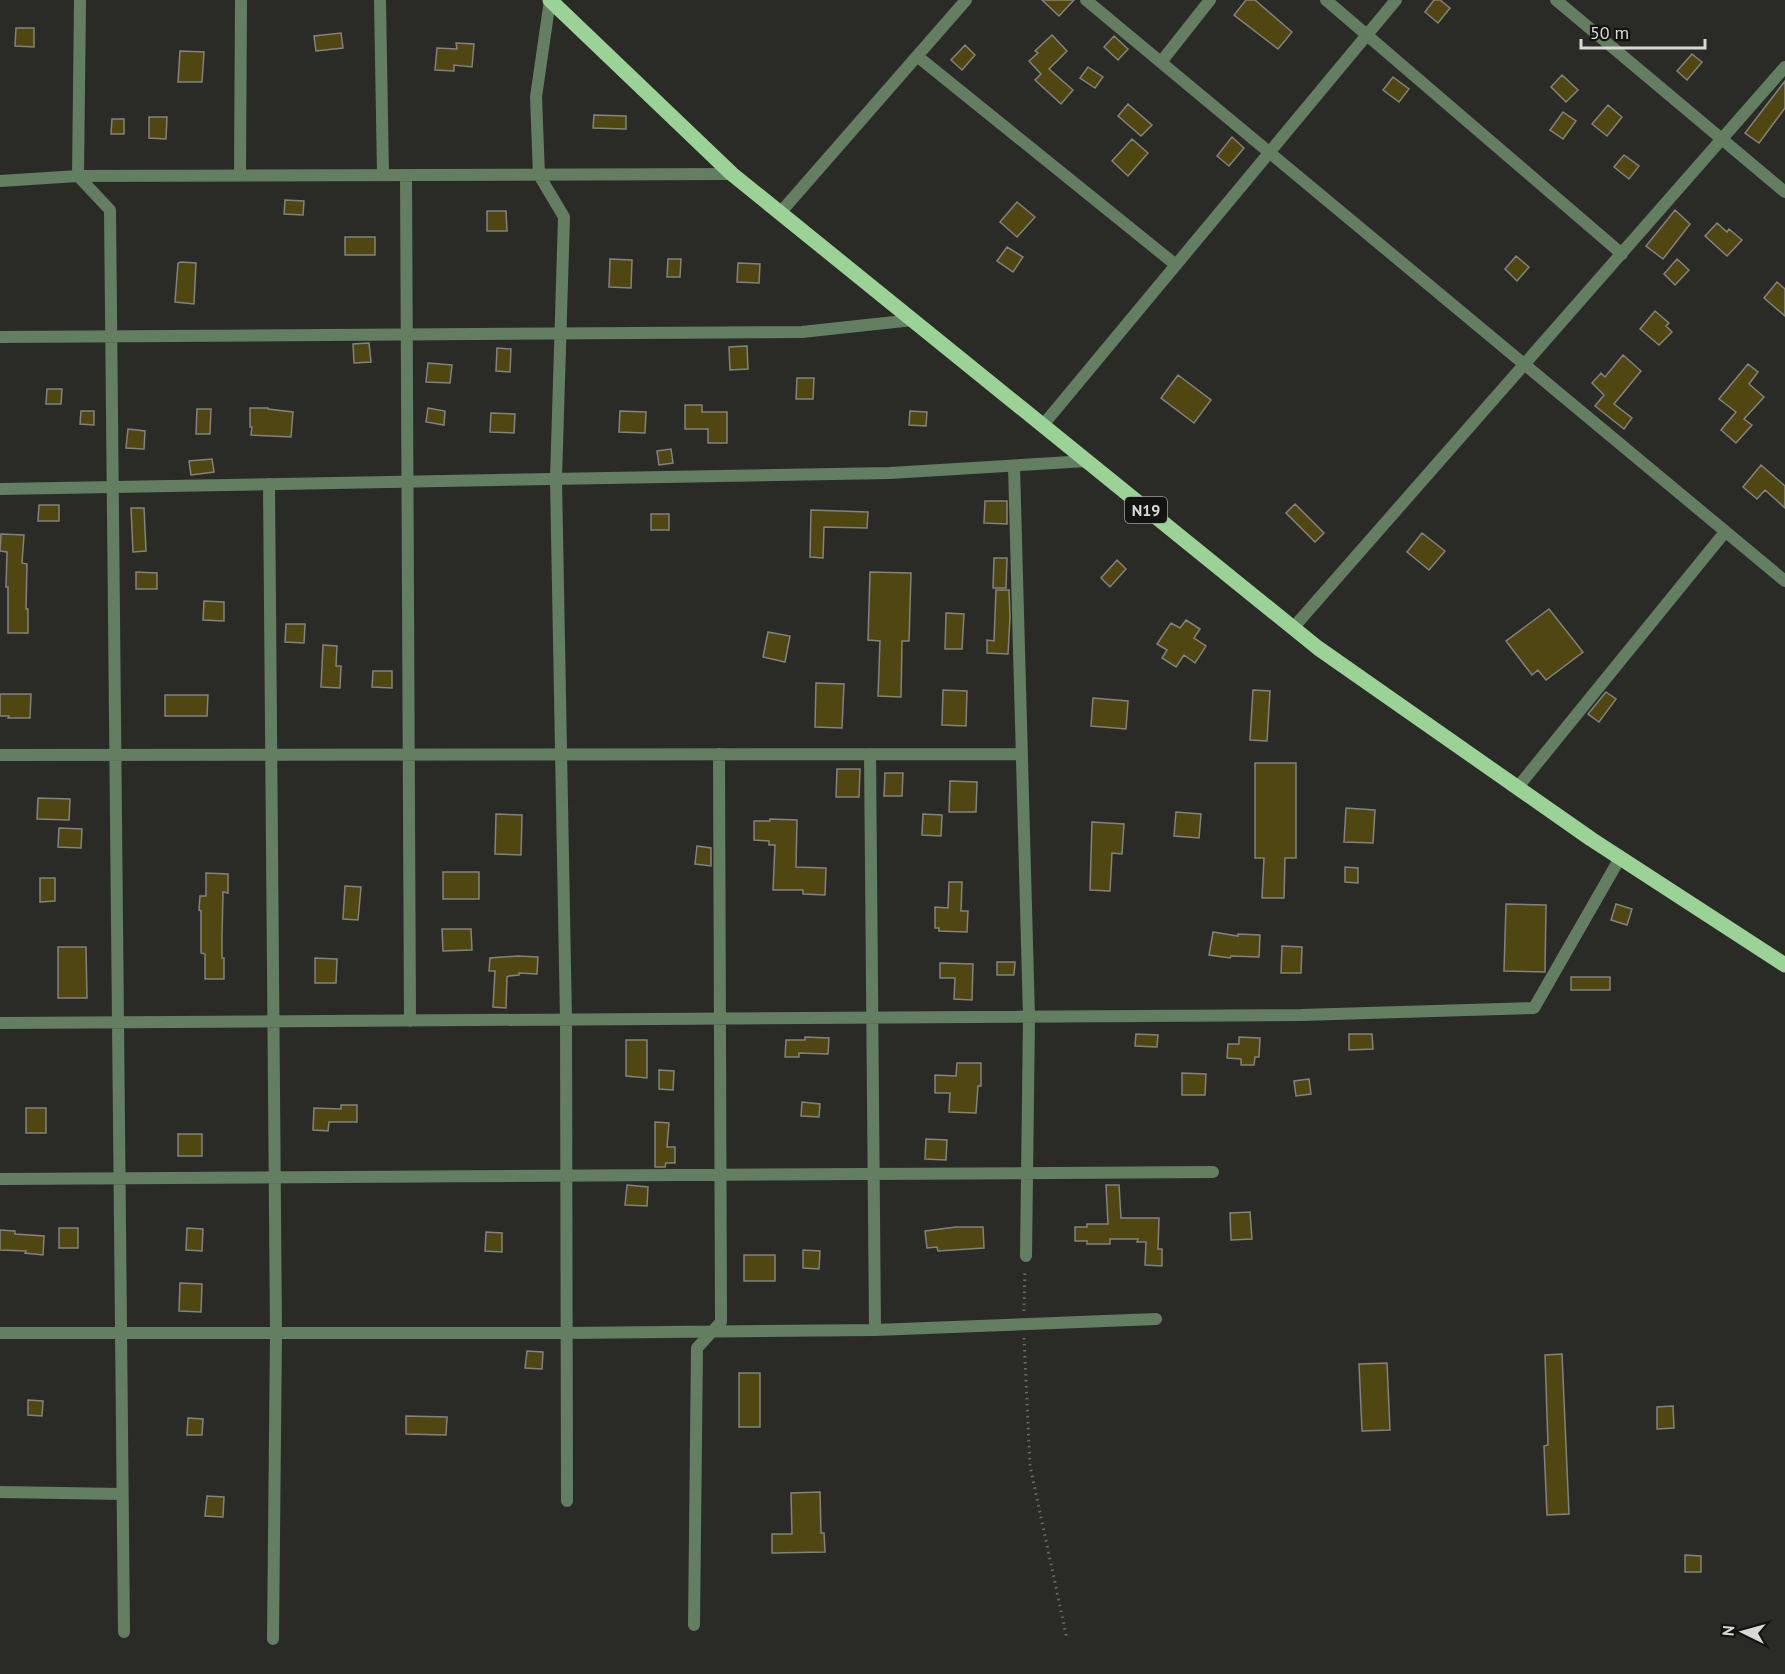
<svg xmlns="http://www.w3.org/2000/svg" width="1785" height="1674" font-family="'PT Sans',sans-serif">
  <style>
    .building { fill: #4f4611; stroke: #83827e; stroke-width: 1.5 }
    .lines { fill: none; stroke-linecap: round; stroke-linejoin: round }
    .path { stroke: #6a6b68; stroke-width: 3; stroke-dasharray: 1.5 4.5; stroke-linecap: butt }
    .minor { stroke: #647e61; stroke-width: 12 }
    .tertiary { stroke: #647e61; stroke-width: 12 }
    .primary { stroke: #9bd296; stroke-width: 15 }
    .labels { text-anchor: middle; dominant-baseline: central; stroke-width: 5; stroke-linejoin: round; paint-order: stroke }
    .shield { fill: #131312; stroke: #9d9e9c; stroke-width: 1.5 }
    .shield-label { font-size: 16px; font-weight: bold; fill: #d8d9d7 }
  </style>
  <rect width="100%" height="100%" fill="#2a2b27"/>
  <path class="building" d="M 1042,0 L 1074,0 L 1059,16 Z
    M 1246,0 L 1255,0 L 1292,32 L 1278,49 L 1234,15 Z
    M 1434,0 L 1440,0 L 1450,8 L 1438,23 L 1425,12 Z
    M 16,28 L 34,28 L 34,47 L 15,46 Z
    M 341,33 L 343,48 L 316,51 L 314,36 Z
    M 1052,35 L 1067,51 L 1049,69 L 1073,90 L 1061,104 L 1035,80 L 1041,74 L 1029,61 L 1038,53 L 1035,51 Z
    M 1114,36 L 1128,49 L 1118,60 L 1104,47 Z
    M 456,43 L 474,44 L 472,67 L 454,65 L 454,71 L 435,70 L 437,48 L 457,49 Z
    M 965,45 L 975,55 L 962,70 L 951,60 Z
    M 180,51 L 204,52 L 202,82 L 178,82 Z
    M 1692,54 L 1702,62 L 1687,80 L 1677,71 Z
    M 1088,67 L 1103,77 L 1095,88 L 1080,78 Z
    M 1562,75 L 1578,90 L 1566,102 L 1551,87 Z
    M 1393,77 L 1409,89 L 1399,102 L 1383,90 Z
    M 1785,81 L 1785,108 L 1759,143 L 1745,133 Z
    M 1128,104 L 1152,125 L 1141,136 L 1118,116 Z
    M 1608,105 L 1622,117 L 1607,136 L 1592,124 Z
    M 1563,112 L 1576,121 L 1563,139 L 1550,130 Z
    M 594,115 L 626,116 L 626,129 L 593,128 Z
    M 149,117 L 167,117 L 166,139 L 149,138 Z
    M 112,119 L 124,119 L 124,134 L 111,134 Z
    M 1232,137 L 1244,148 L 1229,166 L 1217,156 Z
    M 1132,139 L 1148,153 L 1128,176 L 1112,161 Z
    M 1624,155 L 1639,166 L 1629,179 L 1614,167 Z
    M 285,200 L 304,201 L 303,215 L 284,214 Z
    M 1017,202 L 1035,217 L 1017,237 L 1000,222 Z
    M 1675,210 L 1690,224 L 1663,259 L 1646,246 Z
    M 487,211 L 506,211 L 507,231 L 487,231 Z
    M 1717,223 L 1727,232 L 1729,229 L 1742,240 L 1727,256 L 1705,236 Z
    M 345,237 L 375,237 L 375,255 L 345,255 Z
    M 1007,247 L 1023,257 L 1013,272 L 997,261 Z
    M 1516,256 L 1529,267 L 1517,281 L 1505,269 Z
    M 610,259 L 632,260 L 631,288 L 609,287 Z
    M 668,259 L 681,259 L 680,277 L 667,277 Z
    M 1677,259 L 1689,270 L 1675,285 L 1664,274 Z
    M 181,262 L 196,263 L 194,304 L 175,302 L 178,263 Z
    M 738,263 L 760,264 L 759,283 L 737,282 Z
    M 1777,282 L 1785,289 L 1785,316 L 1764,298 Z
    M 1655,311 L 1669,323 L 1666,326 L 1672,332 L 1659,345 L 1640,329 Z
    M 369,343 L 371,362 L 354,363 L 353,344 Z
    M 747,346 L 748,369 L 730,370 L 729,347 Z
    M 497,348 L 511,349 L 510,372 L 496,371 Z
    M 1623,355 L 1641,371 L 1614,404 L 1632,418 L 1624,429 L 1595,406 L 1604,395 L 1592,383 L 1601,373 L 1605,377 Z
    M 428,363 L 452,365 L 450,383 L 426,382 Z
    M 1748,364 L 1758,372 L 1749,384 L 1764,397 L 1744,419 L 1752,425 L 1736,443 L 1721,430 L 1736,412 L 1719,399 Z
    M 1178,375 L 1211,400 L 1194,423 L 1161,398 Z
    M 797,378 L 814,378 L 813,399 L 796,399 Z
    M 47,389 L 62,389 L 61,404 L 46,404 Z
    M 685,405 L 702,405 L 702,412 L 727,412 L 727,443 L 708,443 L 708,429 L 685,429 Z
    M 250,408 L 268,408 L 268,409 L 293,412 L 291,437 L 251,435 L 252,427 L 250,427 Z
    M 428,408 L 445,411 L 444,425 L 426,422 Z
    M 197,409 L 211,409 L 210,434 L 196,434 Z
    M 81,411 L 94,411 L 94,425 L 80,424 Z
    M 620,411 L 646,412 L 645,433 L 619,432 Z
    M 910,411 L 927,412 L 926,426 L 909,425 Z
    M 491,413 L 515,414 L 514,433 L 490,432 Z
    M 128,429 L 145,431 L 144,449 L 126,448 Z
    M 671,449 L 673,463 L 659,465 L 657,451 Z
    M 212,459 L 214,472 L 191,475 L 189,461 Z
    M 1761,465 L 1785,486 L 1785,508 L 1765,490 L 1757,499 L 1743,487 Z
    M 985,501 L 1007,501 L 1007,524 L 984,523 Z
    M 1295,504 L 1324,533 L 1315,542 L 1286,513 Z
    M 39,505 L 59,505 L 59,521 L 38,521 Z
    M 131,508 L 144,508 L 146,551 L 133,552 Z
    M 811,510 L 868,512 L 867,528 L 824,527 L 823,558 L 810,557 Z
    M 651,514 L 669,514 L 669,530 L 651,530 Z
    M 1422,533 L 1445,551 L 1429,570 L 1407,552 Z
    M 1,534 L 24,535 L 22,563 L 27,564 L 26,609 L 28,609 L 28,633 L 8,633 L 8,587 L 6,587 L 7,552 L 0,551 Z
    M 994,558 L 1007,558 L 1006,588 L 993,588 Z
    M 1117,560 L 1126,569 L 1110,587 L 1101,578 Z
    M 136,572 L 157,573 L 157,589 L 136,589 Z
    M 870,572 L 911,573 L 909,641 L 902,641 L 901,697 L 878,696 L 880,641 L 868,640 Z
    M 996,590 L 1009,590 L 1010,617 L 1008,654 L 987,653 L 987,640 L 994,641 Z
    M 204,601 L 224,602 L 224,621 L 203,620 Z
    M 1549,609 L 1583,652 L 1546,680 L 1538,670 L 1532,675 L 1506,641 Z
    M 946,613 L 964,614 L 962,649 L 945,649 Z
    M 1186,620 L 1200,629 L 1194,638 L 1206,646 L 1195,663 L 1184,655 L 1176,667 L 1162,658 L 1167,650 L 1157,644 L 1171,623 L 1180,628 Z
    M 286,624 L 305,624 L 304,643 L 285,642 Z
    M 768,632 L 790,636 L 785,662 L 763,657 Z
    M 323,645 L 337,646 L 336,666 L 341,666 L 340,688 L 321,687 Z
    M 373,671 L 392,671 L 392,688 L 372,687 Z
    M 816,683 L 844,684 L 842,728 L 815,727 Z
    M 943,690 L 967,691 L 966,726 L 942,725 Z
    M 1253,690 L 1270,691 L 1267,741 L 1250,740 Z
    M 1606,692 L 1616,699 L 1599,722 L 1588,714 Z
    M 0,694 L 31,694 L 30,718 L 8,718 L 9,716 L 0,716 Z
    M 165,695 L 208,695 L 207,716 L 165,716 Z
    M 1093,698 L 1128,701 L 1126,729 L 1091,726 Z
    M 1255,763 L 1296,763 L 1296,858 L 1285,858 L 1284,898 L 1262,898 L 1264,858 L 1255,858 Z
    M 837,769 L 860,769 L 859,797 L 836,797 Z
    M 885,773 L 903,773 L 902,796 L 884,796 Z
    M 950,781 L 977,782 L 976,812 L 949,812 Z
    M 38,798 L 70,799 L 69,820 L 37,819 Z
    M 1346,808 L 1375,810 L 1373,843 L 1344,842 Z
    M 1176,812 L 1201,814 L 1199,838 L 1174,836 Z
    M 496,814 L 522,815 L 521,855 L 495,854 Z
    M 923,814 L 942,815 L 941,836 L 922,835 Z
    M 770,819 L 797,820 L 796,867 L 826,868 L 825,895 L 803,894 L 803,890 L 773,890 L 775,845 L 769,845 L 769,841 L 754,840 L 754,821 L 770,821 Z
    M 1092,822 L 1124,824 L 1122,854 L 1112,853 L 1110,891 L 1090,890 Z
    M 59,828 L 82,829 L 81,848 L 58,847 Z
    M 697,846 L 711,848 L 711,866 L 695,864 Z
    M 1345,867 L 1358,868 L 1358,883 L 1345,882 Z
    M 443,872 L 479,872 L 479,899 L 443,899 Z
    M 206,873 L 228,874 L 228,893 L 223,892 L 222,936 L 222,958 L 224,958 L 224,979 L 205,979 L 205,954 L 201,953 L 201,911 L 199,910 L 200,896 L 206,896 Z
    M 40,878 L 55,878 L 55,901 L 40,902 Z
    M 949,882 L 962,882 L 961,911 L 968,911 L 967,932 L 939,931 L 939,928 L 935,928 L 935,907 L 948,908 Z
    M 345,886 L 361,887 L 358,920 L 343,919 Z
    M 1506,904 L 1546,905 L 1545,972 L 1504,971 Z
    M 1616,904 L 1632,909 L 1627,925 L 1611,920 Z
    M 442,929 L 471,929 L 472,950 L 443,951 Z
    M 1213,932 L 1238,936 L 1238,934 L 1260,935 L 1259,957 L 1231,956 L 1230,958 L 1209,955 Z
    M 1282,946 L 1302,947 L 1301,973 L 1281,973 Z
    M 58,947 L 86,947 L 87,998 L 58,998 Z
    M 518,956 L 538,957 L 537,974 L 519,973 L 519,975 L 509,976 L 507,977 L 506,1008 L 493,1007 L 495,971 L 489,971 L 490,958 Z
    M 315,958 L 337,959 L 336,983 L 315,983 Z
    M 997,962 L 1015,962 L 1014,975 L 997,975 Z
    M 940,963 L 973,964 L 972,1000 L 954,999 L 955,978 L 940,978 Z
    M 1571,977 L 1610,977 L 1610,990 L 1571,990 Z
    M 1136,1034 L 1158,1035 L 1157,1047 L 1135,1046 Z
    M 1349,1034 L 1372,1034 L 1373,1049 L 1349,1050 Z
    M 805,1037 L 829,1038 L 828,1054 L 799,1053 L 799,1057 L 785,1057 L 786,1040 L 805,1040 Z
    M 1239,1037 L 1260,1038 L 1259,1057 L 1255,1057 L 1254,1065 L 1241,1065 L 1241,1059 L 1227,1058 L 1228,1044 L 1239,1044 Z
    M 626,1040 L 647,1040 L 647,1078 L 626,1076 Z
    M 957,1063 L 981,1063 L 981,1086 L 978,1086 L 976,1113 L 949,1112 L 950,1093 L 935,1093 L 935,1075 L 956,1076 Z
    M 659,1070 L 674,1071 L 673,1090 L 659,1089 Z
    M 1182,1073 L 1206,1074 L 1205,1095 L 1182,1095 Z
    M 1309,1079 L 1311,1094 L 1296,1096 L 1294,1081 Z
    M 802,1102 L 820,1104 L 819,1117 L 801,1116 Z
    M 341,1105 L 357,1105 L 357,1122 L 329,1122 L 328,1131 L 313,1130 L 314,1108 L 341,1109 Z
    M 26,1108 L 46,1108 L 46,1133 L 26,1133 Z
    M 655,1122 L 669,1123 L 667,1147 L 675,1147 L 675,1163 L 666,1163 L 665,1167 L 655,1167 Z
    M 178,1134 L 202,1134 L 202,1156 L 178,1156 Z
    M 926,1139 L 947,1140 L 946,1160 L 925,1159 Z
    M 627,1185 L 648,1187 L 647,1206 L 625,1205 Z
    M 1106,1185 L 1119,1185 L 1121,1218 L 1159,1218 L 1158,1249 L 1162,1249 L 1162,1266 L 1145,1265 L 1146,1242 L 1137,1242 L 1138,1239 L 1110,1239 L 1110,1244 L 1087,1244 L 1087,1241 L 1075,1241 L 1075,1227 L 1087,1227 L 1087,1224 L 1108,1224 Z
    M 1250,1212 L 1252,1239 L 1231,1240 L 1230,1213 Z
    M 956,1227 L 983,1227 L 984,1248 L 938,1251 L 937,1247 L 927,1248 L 925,1231 Z
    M 59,1228 L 78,1228 L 78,1248 L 59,1248 Z
    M 187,1228 L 203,1229 L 202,1251 L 186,1250 Z
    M 0,1230 L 15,1231 L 15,1234 L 44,1236 L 43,1255 L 25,1253 L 26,1251 L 0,1250 Z
    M 486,1232 L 502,1233 L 502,1252 L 485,1251 Z
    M 803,1250 L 820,1251 L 819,1269 L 803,1268 Z
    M 744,1255 L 775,1255 L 775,1281 L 744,1281 Z
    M 180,1283 L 202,1284 L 201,1312 L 179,1311 Z
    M 527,1351 L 543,1352 L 542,1369 L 525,1368 Z
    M 1562,1354 L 1569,1514 L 1547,1515 L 1544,1446 L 1548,1445 L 1545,1355 Z
    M 1387,1363 L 1390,1430 L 1362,1431 L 1359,1364 Z
    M 739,1373 L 760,1373 L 760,1427 L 739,1427 Z
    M 28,1400 L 43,1401 L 42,1416 L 28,1415 Z
    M 1673,1406 L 1674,1428 L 1657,1429 L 1657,1407 Z
    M 406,1416 L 447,1417 L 446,1435 L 406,1434 Z
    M 188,1418 L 203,1419 L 202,1435 L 187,1435 Z
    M 820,1492 L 821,1533 L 824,1533 L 825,1552 L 772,1553 L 772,1534 L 792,1534 L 791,1493 Z
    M 207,1496 L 224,1497 L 223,1517 L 205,1516 Z
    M 1685,1555 L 1701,1556 L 1701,1572 L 1685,1572 Z"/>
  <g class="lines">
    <path class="path" d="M 1024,1311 L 1025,1269
      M 1024,1338 L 1030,1466 L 1067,1639"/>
    <path class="minor" d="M 80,0 L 78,176 L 110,210 L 124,1632
      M 380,0 L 383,175
      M 550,0 L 536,97 L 539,175 L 564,217 L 556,479 L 566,1020 L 567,1501
      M 1086,0 L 1785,581
      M 1326,0 L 1622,254
      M 1556,0 L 1785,192
      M 917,56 L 1176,265
      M 1161,62 L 1210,0
      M 240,175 L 241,0
      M 406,175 L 410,1021
      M 0,181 L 78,176 L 732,174
      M 780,213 L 966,0
      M 0,337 L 802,332 L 913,320
      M 1043,425 L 1396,0
      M 1014,466 L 1029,1017 L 1026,1256
      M 269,484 L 276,1333 L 273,1639
      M 1293,628 L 1785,67
      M 870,754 L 875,1330
      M 0,755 L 1022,754
      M 1517,788 L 1725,532
      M 0,1023 L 1301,1015 L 1534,1008 L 1620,858
      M 0,1179 L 1213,1172
      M 0,1333 L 567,1333 L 875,1330 L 1156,1319
      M 0,1492 L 122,1494
      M 694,1625 L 697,1348 L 721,1322 L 719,754"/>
    <path class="tertiary" d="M 0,489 L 890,473 L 1087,461"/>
    <path class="primary" d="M 550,0 L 732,174 L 1318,648 L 1591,839 L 1785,965"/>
  </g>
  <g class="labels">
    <rect class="shield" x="1125" y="497" width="42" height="26" rx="4.5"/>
    <g class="shield-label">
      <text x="1146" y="510">N19</text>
    </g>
  </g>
  <g transform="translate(1743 1632) rotate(275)" stroke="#131312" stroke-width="4.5" paint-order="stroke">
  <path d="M0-4.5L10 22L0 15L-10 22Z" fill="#d8d9d7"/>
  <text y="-9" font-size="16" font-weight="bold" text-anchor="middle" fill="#d8d9d7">N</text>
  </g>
  <path d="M1581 39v9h124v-9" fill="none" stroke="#d8d9d7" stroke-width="3"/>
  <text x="1590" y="39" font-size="18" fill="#d8d9d7" stroke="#131312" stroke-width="4.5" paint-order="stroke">50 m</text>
</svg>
